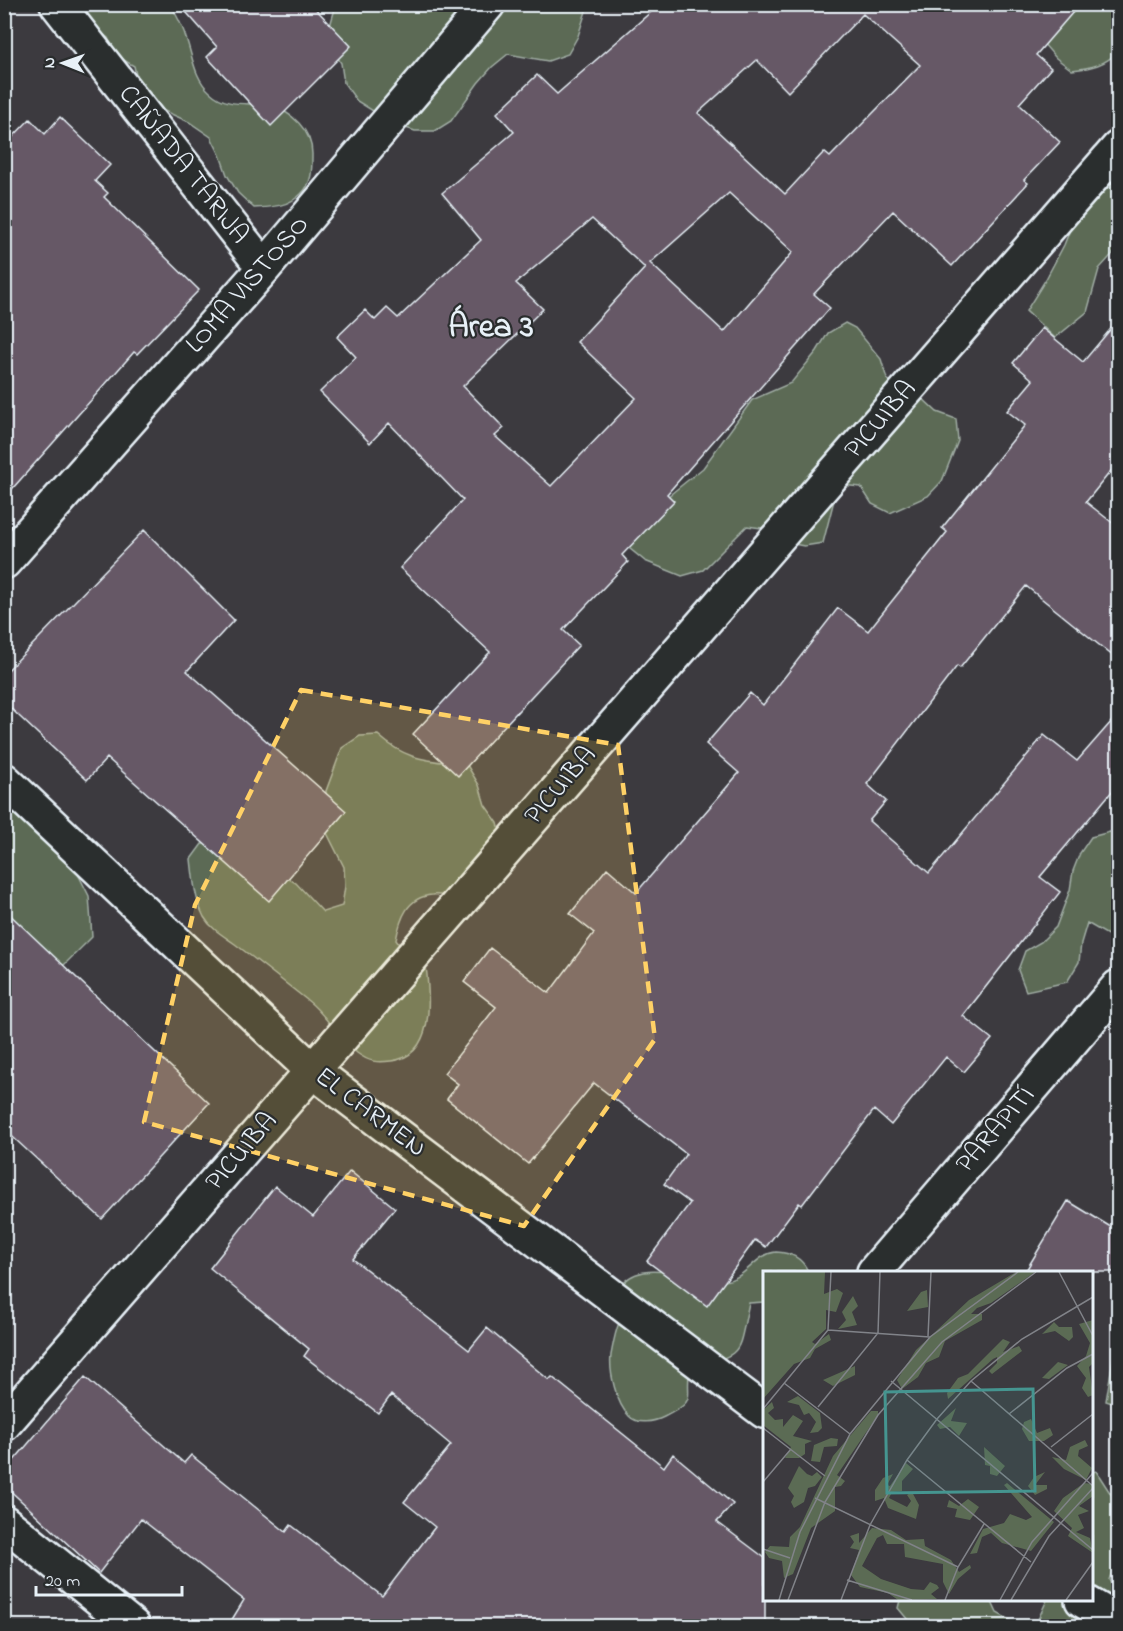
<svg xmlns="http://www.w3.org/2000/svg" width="1123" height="1631" font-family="'Indie Flower',sans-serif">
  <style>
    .green { fill: #5b6b54; stroke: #a2aea6; stroke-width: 1.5 }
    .building { fill: #665966; stroke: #e8f1f8; stroke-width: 1.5; fill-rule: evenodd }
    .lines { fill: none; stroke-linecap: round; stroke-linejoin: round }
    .street-casing { stroke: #e8f1f8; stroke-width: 38 }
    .street { stroke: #2a2d2e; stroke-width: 33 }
    .marked { fill: #ffd166; fill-opacity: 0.2; stroke: #ffd166; stroke-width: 4.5; stroke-dasharray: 12 8; stroke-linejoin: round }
    .labels { text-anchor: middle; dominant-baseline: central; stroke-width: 4.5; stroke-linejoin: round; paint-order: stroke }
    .street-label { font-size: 27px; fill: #e8f1f8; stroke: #2a2d2e }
    .district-label { font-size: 33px; font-weight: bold; fill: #e8f1f8; stroke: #2a2d2e }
    .inset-road { fill: none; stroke: #818389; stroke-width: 1.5 }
    .view { fill: #459590; fill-opacity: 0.15; stroke: #459590; stroke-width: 3 }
    .inset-edge { fill: none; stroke: #e8f1f8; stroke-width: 3 }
  </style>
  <rect width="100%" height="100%" fill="#3c3a3f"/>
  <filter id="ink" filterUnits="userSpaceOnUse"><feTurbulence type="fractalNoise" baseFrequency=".0167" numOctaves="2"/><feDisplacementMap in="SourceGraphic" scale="12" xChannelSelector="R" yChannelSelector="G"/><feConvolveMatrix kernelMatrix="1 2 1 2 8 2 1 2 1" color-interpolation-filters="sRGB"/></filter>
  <g filter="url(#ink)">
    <path class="green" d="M 405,4 L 420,8 L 429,4 L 588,5 L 578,36 L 568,54 L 548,61 L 508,54 L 492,67 L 478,83 L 451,121 L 435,131 L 415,131 L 394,124 L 357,101 L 344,83 L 341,63 L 331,47 L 330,26 L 336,5 Z
      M 67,5 L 171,5 C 176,15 183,26 186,38 C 193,57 194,78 210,92 C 227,108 247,102 267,105 C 291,110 313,131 312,156 C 312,170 312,184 301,194 C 288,207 271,207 254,208 L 238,193 L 227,175 L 220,155 L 211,137 L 189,122 L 151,105 L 139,88 L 134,66 L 117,56 L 108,38 Z
      M 969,5 L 1118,5 L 1118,51 C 1106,65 1091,68 1072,70 L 1056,58 L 1043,43 Z
      M 1118,169 L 1118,248 L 1099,269 L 1087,312 L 1055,338 L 1026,311 L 1046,279 L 1064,245 L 1079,207 Z
      M 845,323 L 855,328 L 881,359 L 887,379 L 903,391 L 922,398 L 937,412 L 956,419 L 958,441 L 942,481 L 928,496 L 890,513 L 872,504 L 861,487 L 841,485 L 833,504 L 823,543 L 804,546 L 783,542 L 769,529 L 747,526 L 703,570 L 682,576 L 645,561 L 629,548 L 624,528 L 656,506 L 703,468 L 752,400 L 791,383 L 817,351 L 828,333 Z
      M 378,735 C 408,762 429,760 467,765 L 479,785 L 485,805 L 498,823 L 503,844 L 451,897 C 445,896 438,894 432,895 C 407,897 400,919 396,940 L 408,957 L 426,966 C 430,999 435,1056 391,1061 C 377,1063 369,1062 357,1053 C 337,1038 327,1015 307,1000 C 283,981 259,962 235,944 C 224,936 211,929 204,917 C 195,900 193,878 191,859 L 202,844 L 222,844 L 260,862 L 296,883 L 323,912 L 342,906 L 345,886 L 344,867 L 326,831 L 326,791 L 342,748 L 360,736 Z
      M 5,801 L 70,858 L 89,896 L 92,937 L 64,965 L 25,953 L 5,938 Z
      M 1110,832 L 1118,833 L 1118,941 L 1087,923 L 1081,943 L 1079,962 L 1067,982 L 1026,991 L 1018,970 L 1025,951 L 1041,942 L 1056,927 L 1070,890 L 1073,871 L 1080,853 L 1091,837 Z
      M 776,1252 C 791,1253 801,1257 808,1271 L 807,1272 L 764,1272 L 764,1302 L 749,1303 C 737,1355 746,1355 690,1366 C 684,1399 700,1399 664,1417 C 654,1422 637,1425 629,1416 C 616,1403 609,1372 611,1355 C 613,1345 615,1332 619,1323 C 621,1319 624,1316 624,1311 C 625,1302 624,1292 623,1283 C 646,1258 692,1281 721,1281 C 745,1282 754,1254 776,1252 Z
      M 1118,1356 L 1118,1405 L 1106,1401 L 1113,1359 Z
      M 1096,1471 L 1118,1505 L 1118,1555 L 1109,1580 L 1118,1593 L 1118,1626 L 1035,1626 L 1047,1600 L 1092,1600 L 1092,1472 Z
      M 900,1600 L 991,1600 L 997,1613 L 1020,1626 L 913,1626 L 898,1608 Z"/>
    <path class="building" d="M 179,4 L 311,4 L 351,46 L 271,126 L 207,57 L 217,47 Z
      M 660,4 L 1080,4 L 1036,55 L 1051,68 L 1019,104 L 1060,142 L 1024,180 L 1028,183 L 952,266 L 893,211 L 814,294 L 830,308 L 667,494 L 674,501 L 622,555 L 628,562 L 563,630 L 579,645 L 458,776 L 413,734 L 490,652 L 400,568 L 463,500 L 389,423 L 370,443 L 320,392 L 356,357 L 337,337 L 365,310 L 375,320 L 387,308 L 398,318 L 481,240 L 442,193 L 514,132 L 497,113 L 537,75 L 557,94 ZM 863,14 L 920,65 L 830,157 L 824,152 L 785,194 L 698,113 L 757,60 L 788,92 ZM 729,193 L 793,252 L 724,332 L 650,263 ZM 592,219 L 645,268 L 577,342 L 636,398 L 551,486 L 495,436 L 504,428 L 463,386 L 543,309 L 516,283 Z
      M 60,117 L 110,165 L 95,181 L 108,193 L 104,197 L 199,290 L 137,354 L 134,352 L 4,498 L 4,146 L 30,119 L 45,134 Z
      M 1119,319 L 1119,461 L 1086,502 L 1119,528 L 1119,661 L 1026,586 L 960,668 L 957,666 L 867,784 L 886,801 L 869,821 L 929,873 L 1044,735 L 1077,761 L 1119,713 L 1119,783 L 1040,877 L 1060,892 L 963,1016 L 992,1039 L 964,1072 L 946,1057 L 891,1125 L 874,1110 L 802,1205 L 799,1203 L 766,1247 L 755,1240 L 707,1306 L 647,1261 L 690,1203 L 664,1184 L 686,1154 L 594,1083 L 528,1164 L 447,1099 L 458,1084 L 444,1073 L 496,1007 L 464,982 L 490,948 L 549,993 L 594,933 L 570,914 L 607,868 L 636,893 L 739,773 L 706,744 L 750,693 L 763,705 L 838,608 L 868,631 L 947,532 L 942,528 L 1025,425 L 1007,411 L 1033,380 L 1013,363 L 1042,328 L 1083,362 Z
      M 144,530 L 234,620 L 187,671 L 346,811 L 269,901 L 107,758 L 87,780 L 4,702 L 4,674 Z
      M 4,909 L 209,1103 L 102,1219 L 4,1129 Z
      M 350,1171 L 395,1208 L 353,1259 L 469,1350 L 487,1328 L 549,1380 L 552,1377 L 664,1467 L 673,1454 L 733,1504 L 717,1522 L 765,1558 L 765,1626 L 228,1626 L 244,1600 L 141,1519 L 99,1573 L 4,1485 L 4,1472 L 85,1377 L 184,1463 L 191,1455 L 286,1532 L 291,1525 L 382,1596 L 435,1527 L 404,1502 L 451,1445 L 391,1395 L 378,1413 L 304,1356 L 309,1349 L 210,1268 L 275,1186 L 313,1217 Z
      M 1068,1201 L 1119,1232 L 1119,1272 L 1025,1272 Z"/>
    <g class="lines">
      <g class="street-casing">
        <path id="street" d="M 57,4 L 264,268
          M 4,562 L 264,268 L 488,4
          M 4,780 L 313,1071 L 764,1411
          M 874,1272 L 1118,987
          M 4,1424 L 1118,148
          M 4,1522 L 133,1626
          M 1082,1600 L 1118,1621"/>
      </g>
      <use href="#street" class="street"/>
    </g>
  </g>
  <path class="marked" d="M 301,690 L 618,745 L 655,1039 L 524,1226 L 144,1122 L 195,905 Z"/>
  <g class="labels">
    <g class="street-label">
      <text transform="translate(183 165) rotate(52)">CAÑADA TARIJA</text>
      <text transform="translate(248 285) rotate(-49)">LOMA VISTOSO</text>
      <text transform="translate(881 420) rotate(-49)">PICUIBA</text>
      <text transform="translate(561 786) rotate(-49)">PICUIBA</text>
      <text transform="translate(370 1113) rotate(37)">EL CARMEN</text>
      <text transform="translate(996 1130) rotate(-49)">PARAPITÍ</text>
      <text transform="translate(242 1152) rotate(-49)">PICUIBA</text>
    </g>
    <g class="district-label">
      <text x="491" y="328">Área 3</text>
    </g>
  </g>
  <g transform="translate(763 1271)">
    <rect width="330" height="330" fill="#3c3a3f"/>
    <path d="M 0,1 L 62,1 L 61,23 L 74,18 L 80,22 L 73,41 L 63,39 L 63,58 L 49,71 L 52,73 L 66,63 L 68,69 L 52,78 L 47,87 L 31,93 L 0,128 ZM 253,1 L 272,1 L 228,32 L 214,37 L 208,43 L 219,43 L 219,49 L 182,70 L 176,86 L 163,92 L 155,106 L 139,118 L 134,109 L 153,79 L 206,29 ZM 164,19 L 165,36 L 144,40 L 158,21 ZM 90,25 L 95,35 L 89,41 L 94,54 L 75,58 L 83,49 L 79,41 ZM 330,49 L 330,92 L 326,96 L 330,124 L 325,126 L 319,117 L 323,107 L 314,95 L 323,85 L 327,72 L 316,53 ZM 291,51 L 296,56 L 309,56 L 310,66 L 306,70 L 292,60 L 279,63 ZM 240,68 L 247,71 L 240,81 L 256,75 L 259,80 L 229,103 L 226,100 L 234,92 L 234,86 L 230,88 L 185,128 L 184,122 L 195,107 L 205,103 ZM 295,91 L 305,94 L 286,108 L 279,107 ZM 92,95 L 92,104 L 70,115 L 60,109 ZM 35,125 L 57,142 L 59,157 L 55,161 L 47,162 L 53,151 L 46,142 L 41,144 L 36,134 L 24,131 ZM 9,131 L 11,137 L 5,142 L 12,149 L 20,148 L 20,156 L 30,144 L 40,150 L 30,165 L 49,170 L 42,173 L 42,183 L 36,187 L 22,187 L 28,176 L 0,154 L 0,139 ZM 193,137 L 188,150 L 204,152 L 196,165 L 187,156 L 177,158 L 174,154 ZM 108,140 L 115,140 L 115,144 L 74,204 L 82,210 L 78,215 L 72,216 L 72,240 L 48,257 L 30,303 L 21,307 L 19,290 L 6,287 L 2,281 L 7,275 L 26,276 L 27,266 L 37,256 L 70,185 ZM 268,148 L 274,162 L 287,157 L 290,164 L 281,170 L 266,170 L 259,158 L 261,151 ZM 68,167 L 75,168 L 74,175 L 61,176 L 57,191 L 48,190 L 51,174 ZM 322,169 L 325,175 L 316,179 L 315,185 L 329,197 L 323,209 L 301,198 L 289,186 L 303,189 L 307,176 ZM 221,176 L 242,195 L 234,205 L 227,203 L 227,195 L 222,194 ZM 143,192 L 150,198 L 139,210 L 139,220 L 129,221 L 126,227 L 144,236 L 148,230 L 144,224 L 149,221 L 156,234 L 153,248 L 125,237 L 121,227 L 112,230 L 112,219 L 120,207 L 130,203 L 124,214 L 127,215 ZM 36,195 L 44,203 L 49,205 L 54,201 L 59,206 L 52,215 L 45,217 L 41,231 L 31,237 L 28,231 L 31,225 L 25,217 ZM 282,201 L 272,214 L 284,214 L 284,218 L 272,224 L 265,215 L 271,206 ZM 244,212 L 291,251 L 268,280 L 239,272 L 228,262 L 219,266 L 214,282 L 207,283 L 220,258 L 241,252 L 247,243 L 263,249 L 269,246 L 241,214 ZM 321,212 L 330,213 L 330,225 L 316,235 L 326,240 L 315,244 L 321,257 L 313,261 L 327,267 L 330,282 L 305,265 L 309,257 L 291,240 L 300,227 ZM 205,228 L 216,236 L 207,249 L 192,246 L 194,238 L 184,236 L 186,229 L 196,235 ZM 109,257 L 128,259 L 143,269 L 161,268 L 162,275 L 188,289 L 196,301 L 207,294 L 208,297 L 195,308 L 186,323 L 180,311 L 180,293 L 142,286 L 141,273 L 124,273 L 120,264 L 114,267 L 99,295 L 118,308 L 148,318 L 161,319 L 167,311 L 174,314 L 176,317 L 168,323 L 174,328 L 135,329 L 125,322 L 97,316 L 88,304 L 96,279 L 87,277 L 91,271 L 87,265 L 96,262 L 96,272 Z" fill="#5b6b54"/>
    <path class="inset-road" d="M 296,1 L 330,65M 65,59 L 167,66M 165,65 L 168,1M 128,110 L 330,279M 208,110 L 330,215M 21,112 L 87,163M 55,136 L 115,62 L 117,1M 0,138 L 65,59 L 68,1M 246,143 L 304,97 L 330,83M 0,157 L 62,205M 288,176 L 330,143M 144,189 L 268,291M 0,211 L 28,178M 52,227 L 195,296M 0,278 L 27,287M 84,309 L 149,329M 16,329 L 37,261 L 87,163 L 167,66 L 255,1M 25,329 L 62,231 L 115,144 L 179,71 L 273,1M 78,329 L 107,254 L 144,189 L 174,148 L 208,110 L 259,68 L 330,26M 182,329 L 195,296 L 221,253M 237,329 L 269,271 L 330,202M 248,329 L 286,265 L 330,217M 303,329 L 330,291"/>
    <path class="view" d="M 270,118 L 272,220 L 124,222 L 122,121 Z"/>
    <rect width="330" height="330" class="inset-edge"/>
  </g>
  <rect width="1123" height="1631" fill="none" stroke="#2a2d2e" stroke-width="24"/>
  <rect x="12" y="12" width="1099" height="1607" fill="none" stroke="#e8f1f8" stroke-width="2" filter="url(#ink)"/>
  <g transform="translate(63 63) rotate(271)" stroke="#2a2d2e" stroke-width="4.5" paint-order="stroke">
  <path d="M0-4.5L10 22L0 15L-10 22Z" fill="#e8f1f8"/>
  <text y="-9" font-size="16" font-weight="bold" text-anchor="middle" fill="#e8f1f8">N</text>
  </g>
  <path d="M36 1586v9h146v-9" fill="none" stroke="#e8f1f8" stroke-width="3"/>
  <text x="45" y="1586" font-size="18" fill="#e8f1f8" stroke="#2a2d2e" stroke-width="4.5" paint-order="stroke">20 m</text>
</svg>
